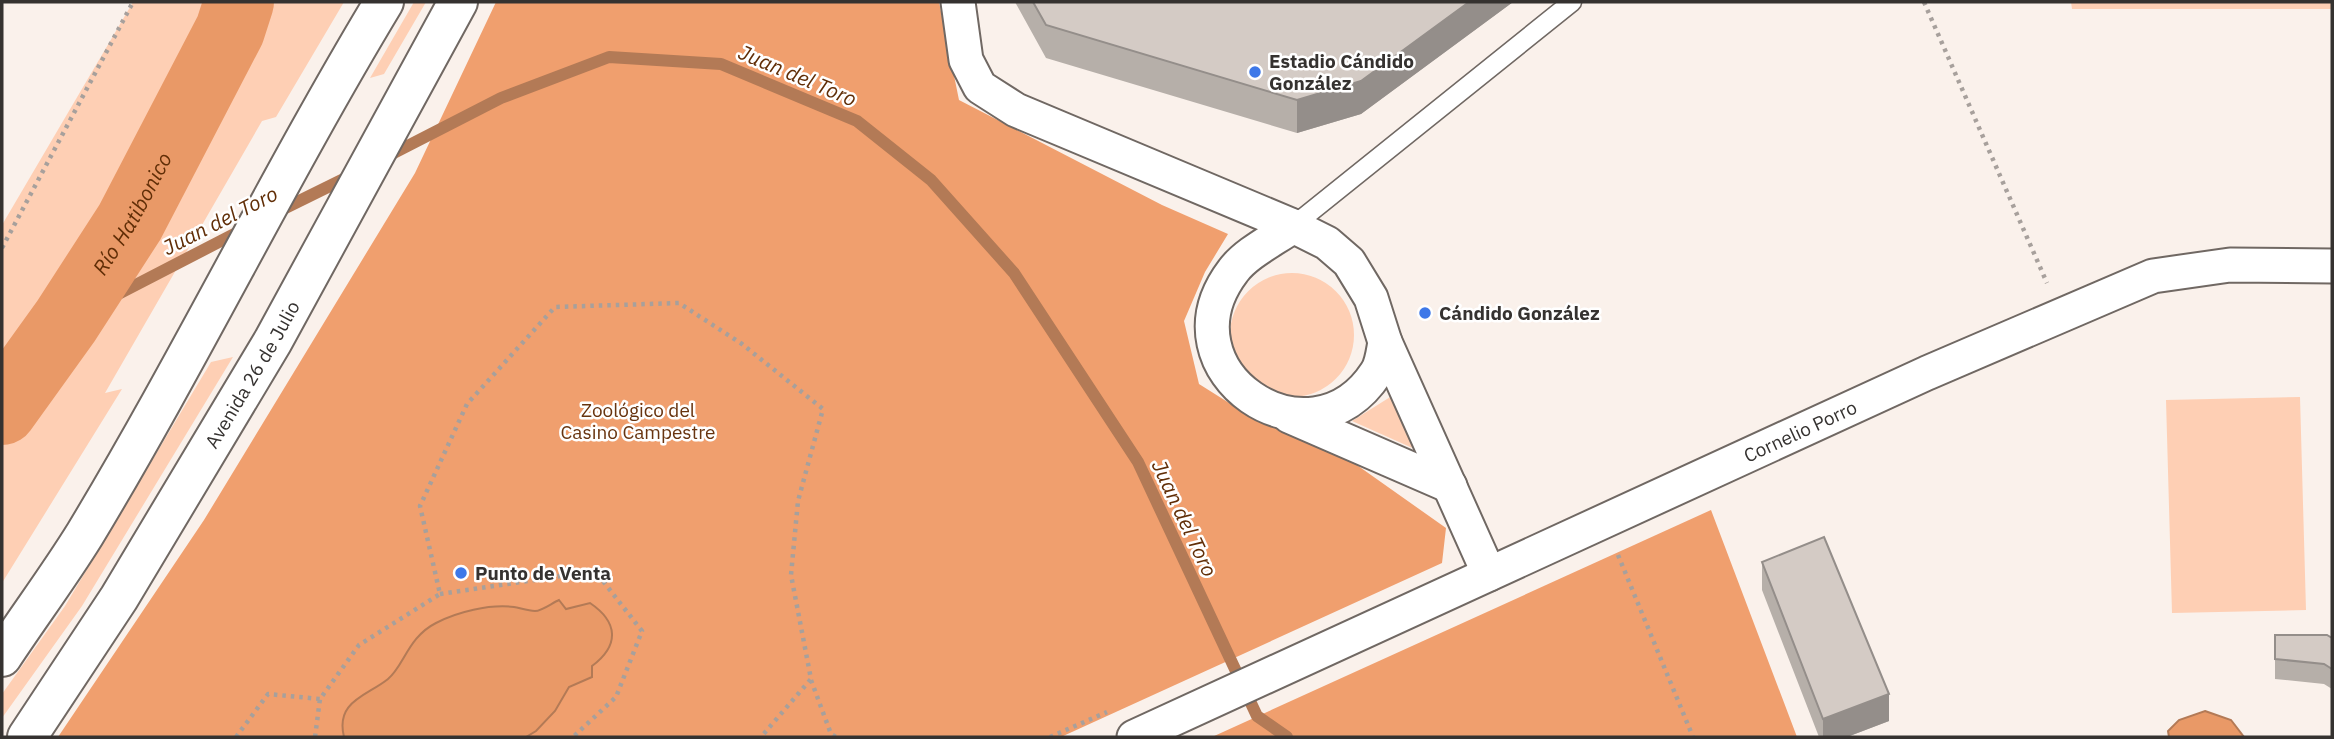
<svg xmlns="http://www.w3.org/2000/svg" width="2334" height="739" font-family="'IBM Plex Sans',sans-serif">
  <style>
    .green { fill: #fecfb4 }
    .forest { fill: #f09f6e }
    .water { fill: #e99967; stroke: #b37a56; stroke-width: 2 }
    .lines { fill: none; stroke-linecap: round; stroke-linejoin: round }
    .stream { stroke: #b37a56; stroke-width: 12 }
    .river { stroke: #e99967; stroke-width: 70 }
    .lane-casing { stroke: #706863; stroke-width: 21 }
    .street-casing { stroke: #706863; stroke-width: 37 }
    .primary-casing { stroke: #706863; stroke-width: 42 }
    .path { stroke: #a7a09c; stroke-width: 4.5; stroke-dasharray: 3.5 5; stroke-linecap: butt }
    .lane { stroke: #fff; stroke-width: 18 }
    .street { stroke: #fff; stroke-width: 33 }
    .primary { stroke: #fff; stroke-width: 38 }
    .wall { fill: #b6afa9 }
    .shaded-wall { fill: #948e8a }
    .building { fill: #d4cbc5; stroke: #948e8a; stroke-width: 2 }
    .poi-dot { fill: #3e78e8; stroke: #fff; stroke-width: 2.5 }
    .labels { text-anchor: middle; dominant-baseline: central; stroke-width: 5; stroke-linejoin: round; paint-order: stroke }
    .poi-label { font-size: 19px; font-weight: bold; fill: #353230; stroke: #fff; text-anchor: start }
    .street-label { font-size: 19px; fill: #353230; stroke: #fff }
    .park-label { font-size: 19px; fill: #68340f; stroke: #fff }
    .water-label { font-size: 21px; font-style: italic; fill: #612e07; stroke: #fff }
  </style>
  <rect width="100%" height="100%" fill="#faf1eb"/>
  <path class="green" d="M 133,2 L 344,2 L 276,117 L 262,121 L 105,393 L 122,389 L 2,583 L 2,225 Z
    M 414,2 L 426,2 L 384,74 L 370,78 Z
    M 2071,2 L 2332,2 L 2332,9 L 2072,9 Z
    M1230 335a62 62 0 1 1 124 0a62 62 0 1 1-124 0Z
    M 233,357 L 82,606 L 2,718 L 2,694 L 65,606 L 211,362 Z
    M 1395,394 L 1417,450 L 1352,421 Z
    M 2300,397 L 2306,610 L 2172,613 L 2166,400 Z"/>
  <path class="forest" d="M 496,2 L 939,2 L 959,100 L 1162,205 L 1228,234 L 1205,272 L 1184,321 L 1199,384 L 1253,418 L 1354,463 L 1446,528 L 1442,563 L 1061,737 L 58,737 L 204,520 L 415,173 Z
    M 1711,510 L 1797,737 L 1212,737 Z"/>
  <path class="water" d="M 559,600 L 566,609 L 590,603 C 618,622 620,645 592,666 L 592,677 L 569,687 L 555,711 L 536,731 L 526,737 L 344,737 C 335,701 367,696 388,679 C 404,666 408,637 436,623 C 457,612 489,604 514,607 C 520,608 528,611 535,611 C 542,611 552,603 559,600 Z
    M 2205,711 L 2231,720 L 2244,737 L 2169,737 L 2168,731 L 2179,720 Z"/>
  <g class="lines">
    <path class="stream" d="M 386,157 L 501,98 L 609,57 L 721,64 L 857,121 L 931,180 L 1014,273 L 1138,462 L 1257,716 L 1287,737
      M 277,212 L 352,175
      M 66,321 L 242,230"/>
    <path class="river" id="s1" d="M 2,410 L 66,321 L 130,222 L 230,30 L 239,2"/>
    <g class="lane-casing">
      <path id="lane" d="M 1293,226 L 1572,2"/>
    </g>
    <g class="street-casing">
      <g id="street">
        <path d="M 958,2 L 966,60 L 980,87 L 1016,110 L 1293,226 L 1327,243 L 1349,262 L 1371,298 L 1385,342 L 1489,574"/>
        <path d="M 1293,226 C 1275,239 1246,253 1233,271 C 1157,371 1310,474 1376,373 C 1382,365 1383,352 1385,342"/>
        <path d="M 1289,416 L 1450,486"/>
        <path id="s2" d="M 1134,737 L 1927,373 L 2153,276 L 2230,265 L 2332,266"/>
      </g>
    </g>
    <g class="primary-casing">
      <g id="primary">
        <path d="M 2,657 C 29,616 59,576 85,534 C 190,360 279,176 384,2"/>
        <path id="s3" d="M 27,737 L 119,598 L 273,341 L 458,2"/>
      </g>
    </g>
    <path class="path" d="M 1924,2 L 2047,283
      M 2,248 L 133,2
      M 1618,555 L 1693,737
      M 440,594 L 595,571 L 642,631 L 616,697 L 573,737
      M 811,680 L 831,734 L 836,737
      M 236,737 L 268,694 L 320,699
      M 315,737 L 320,699 L 359,645 L 440,594 L 420,506 L 467,404 L 555,307 L 679,303 L 742,344 L 823,409 L 798,501 L 791,575 L 811,679 L 761,737
      M 1050,737 L 1107,712"/>
    <use href="#lane" class="lane"/>
    <use href="#street" class="street"/>
    <use href="#primary" class="primary"/>
  </g>
  <path class="wall" d="M 1015,2 L 1513,2 L 1361,114 L 1297,133 L 1046,58 Z
    M 1762,562 L 1889,721 L 1847,737 L 1819,737 L 1762,590 Z
    M 2275,635 L 2332,638 L 2332,689 L 2324,684 L 2275,679 Z"/>
  <path class="shaded-wall" d="M 1469,2 L 1513,2 L 1361,114 L 1297,133 L 1297,100 Z
    M 1889,694 L 1889,721 L 1847,737 L 1823,737 L 1823,719 Z"/>
  <path class="building" d="M 1033,2 L 1469,2 L 1361,81 L 1297,100 L 1046,25 Z
    M 1824,537 L 1889,694 L 1823,719 L 1762,562 Z
    M 2275,635 L 2327,635 L 2332,638 L 2332,669 L 2324,664 L 2275,659 Z"/>
  <g class="poi-dot">
    <circle cx="1255" cy="72" r="7"/>
    <circle cx="1425" cy="313" r="7"/>
    <circle cx="461" cy="573" r="7"/>
  </g>
  <g class="labels">
    <g class="poi-label">
      <text x="1269" y="61">Estadio Cándido<tspan x="1269" dy="22">González</tspan></text>
      <text x="1439" y="313">Cándido González</text>
      <text x="475" y="573">Punto de Venta</text>
    </g>
    <g class="street-label">
      <text stroke="none"><textPath href="#s3" startOffset="427">Avenida 26 de Julio</textPath></text>
      <text stroke="none"><textPath href="#s2" startOffset="733">Cornelio Porro</textPath></text>
    </g>
    <g class="park-label">
      <text x="638" y="410">Zoológico del<tspan x="638" dy="22">Casino Campestre</tspan></text>
    </g>
    <g class="water-label">
      <text transform="translate(798 75) rotate(23)">Juan del Toro</text>
      <text stroke="none"><textPath href="#s1" startOffset="236">Río Hatibonico</textPath></text>
      <text transform="translate(220 220) rotate(-27)">Juan del Toro</text>
      <text transform="translate(1185 518) rotate(65)">Juan del Toro</text>
    </g>
  </g>
  <rect width="2334" height="739" fill="none" stroke="#353230" stroke-width="7"/>
</svg>
